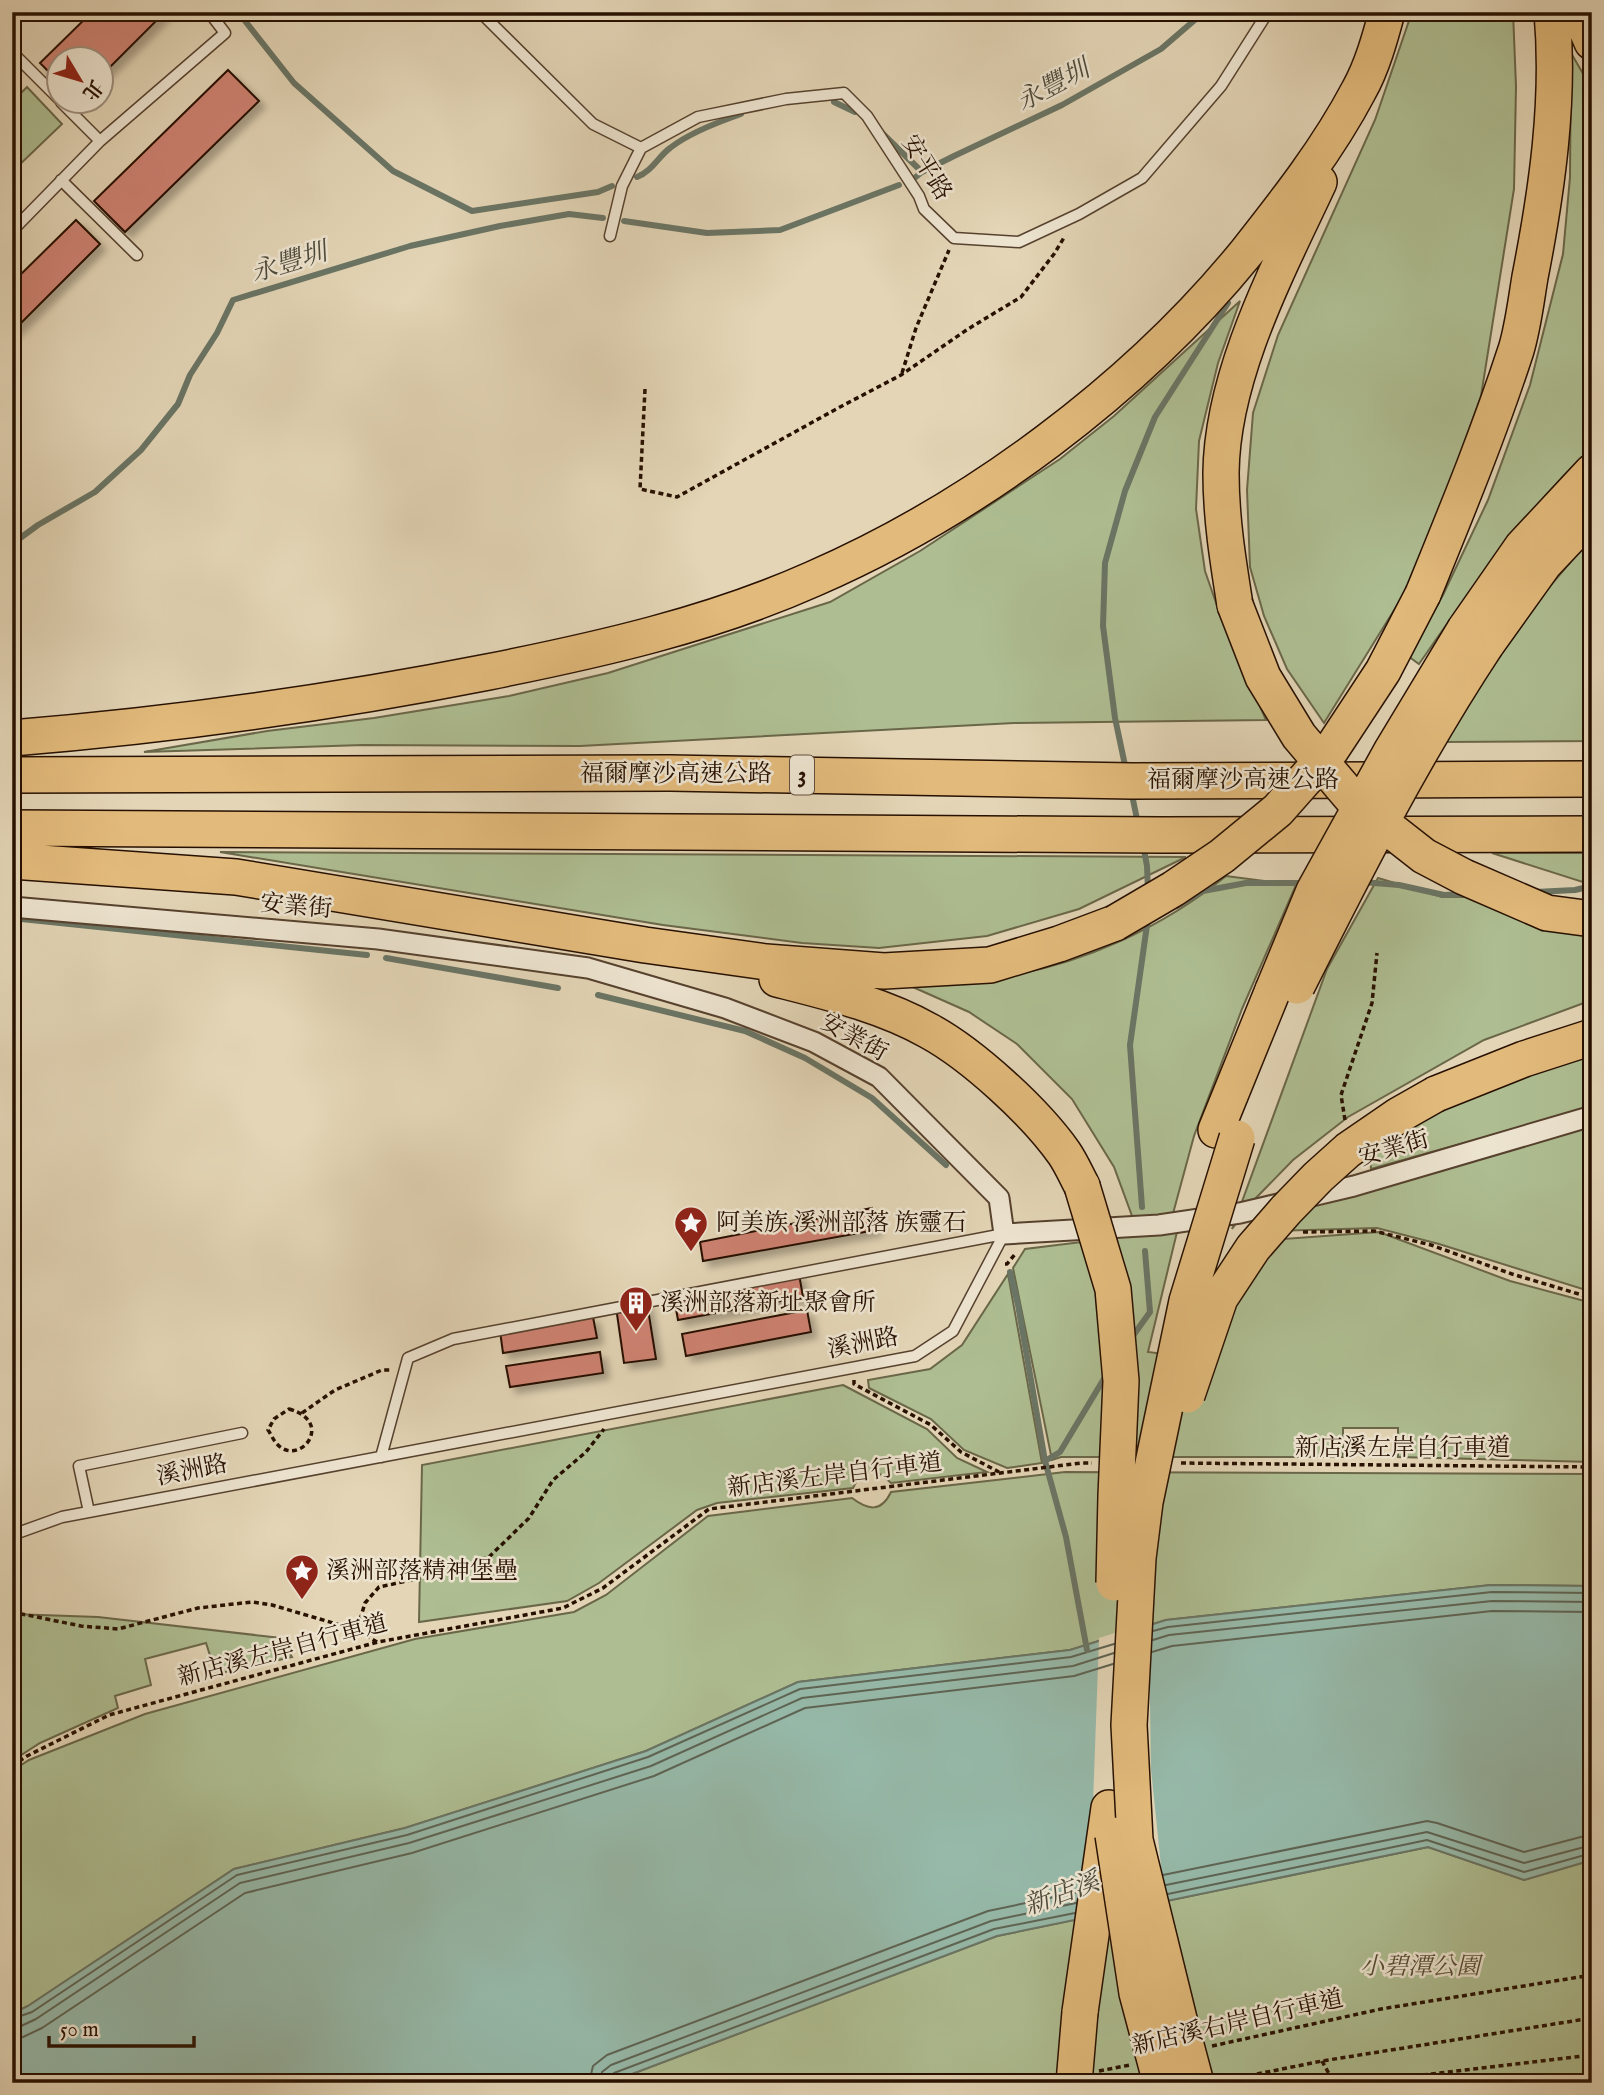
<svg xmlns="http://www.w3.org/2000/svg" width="1604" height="2095" font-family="'IM FELL English','Noto Serif TC',serif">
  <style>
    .green { fill: #aebe92; stroke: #6a6749; stroke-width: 2 }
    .water { fill: #96b9a9; stroke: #6a7565; stroke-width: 2 }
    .pier { fill: #e3d5b6 }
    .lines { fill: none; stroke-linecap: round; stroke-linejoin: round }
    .shore { stroke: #5e6454; stroke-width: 2 }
    .stream { stroke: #6a7565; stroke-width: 6 }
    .building { fill: #ce8272; stroke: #271000; stroke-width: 2; filter: url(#shadow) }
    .lane-casing { stroke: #56412e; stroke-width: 13 }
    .street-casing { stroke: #56412e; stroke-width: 23 }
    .highway-casing { stroke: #271000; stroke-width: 38 }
    .path { stroke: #271000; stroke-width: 3.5; stroke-dasharray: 5 3.5; stroke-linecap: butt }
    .lane { stroke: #ede4d0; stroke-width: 10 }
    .street { stroke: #ede4d0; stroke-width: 19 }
    .highway { stroke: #e2ba7b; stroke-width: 35 }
    .highway-bridge-casing { stroke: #271000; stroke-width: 38; stroke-linecap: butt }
    .highway-bridge { stroke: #e2ba7b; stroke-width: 35 }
    .labels { text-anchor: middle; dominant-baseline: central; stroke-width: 5; stroke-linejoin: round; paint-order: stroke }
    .shield { fill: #ede4d0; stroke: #62503e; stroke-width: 2 }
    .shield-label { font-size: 23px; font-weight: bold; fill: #271000 }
    .street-label { font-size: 24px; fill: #271000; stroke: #ede4d0 }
    .poi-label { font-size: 24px; fill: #271000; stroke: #ede4d0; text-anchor: start }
    .park-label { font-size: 24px; font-style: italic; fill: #564d33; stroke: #ede4d0 }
    .water-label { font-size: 26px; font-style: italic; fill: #4e4b3b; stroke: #ede4d0 }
  </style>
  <defs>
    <filter id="shadow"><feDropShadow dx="6" dy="6" stdDeviation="3.5" flood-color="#0004"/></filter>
  </defs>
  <rect width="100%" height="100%" fill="#e3d5b6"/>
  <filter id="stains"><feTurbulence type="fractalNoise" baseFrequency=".00286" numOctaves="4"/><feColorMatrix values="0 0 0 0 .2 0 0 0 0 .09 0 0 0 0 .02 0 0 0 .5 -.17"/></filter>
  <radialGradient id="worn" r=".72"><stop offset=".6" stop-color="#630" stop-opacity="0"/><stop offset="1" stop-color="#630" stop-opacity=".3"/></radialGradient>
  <path class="green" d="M 1412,12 L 1513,12 L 1516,86 L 1514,189 L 1481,396 L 1444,499 L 1409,586 L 1324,723 L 1287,669 L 1264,616 L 1250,567 L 1247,490 L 1253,413 L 1278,335 L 1375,120 Z
    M 1571,53 L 1592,89 L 1592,447 C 1524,512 1472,588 1419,664 L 1408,656 L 1443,595 L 1488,500 L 1530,385 L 1563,254 L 1570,177 Z
    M 27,87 L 62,124 L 12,172 L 12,102 Z
    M 1240,301 L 1218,363 L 1199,441 L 1196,509 L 1205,571 L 1222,620 L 1266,720 L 1014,723 L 580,746 L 363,745 L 144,752 L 267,731 L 374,718 L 509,696 L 608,673 L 830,602 L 920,551 L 1060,459 L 1114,416 Z
    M 1592,537 L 1592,741 L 1444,742 L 1484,679 L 1550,586 Z
    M 220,852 L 1186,857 L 1079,909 L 987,936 L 879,948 L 802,943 L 663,925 Z
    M 1492,853 L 1592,853 L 1592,885 Z
    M 1226,876 L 1296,885 L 1242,1009 L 1194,1136 L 1168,1232 L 1177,1232 L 1148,1352 L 1209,1360 L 1236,1294 L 1269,1240 L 1379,1232 L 1510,1281 L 1592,1303 L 1592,1462 L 1398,1457 L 1398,1428 L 1343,1428 L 1343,1457 L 1061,1457 L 1052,1460 L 1013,1268 L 1025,1249 L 1139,1235 L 1114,1167 L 1072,1099 L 1017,1044 L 969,1012 L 906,984 C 938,982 971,983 1003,977 C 1084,963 1162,928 1226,876 Z
    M 1378,878 L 1442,897 L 1469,897 L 1498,907 L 1531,925 L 1592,935 L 1592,1000 L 1484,1040 L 1348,1117 L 1293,1160 L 1252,1202 L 1232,1229 L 1327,969 Z
    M 1592,1047 L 1592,1107 L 1371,1169 L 1369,1144 L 1494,1076 Z
    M 1592,1125 L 1592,1292 L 1439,1244 L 1377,1228 L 1274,1231 L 1299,1202 Z
    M 1008,1274 L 1042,1463 L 1007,1468 L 964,1450 L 931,1419 L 869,1388 L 868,1380 L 930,1369 L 962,1345 Z
    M 843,1385 L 927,1429 L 957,1458 L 987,1472 L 891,1483 L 882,1475 L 870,1471 L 859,1476 L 853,1488 L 717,1503 L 697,1510 L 599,1583 L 567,1601 L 419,1622 L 422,1465 Z
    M 1065,1472 L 1592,1474 L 1592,1586 L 1491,1585 L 1166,1620 L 1070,1650 L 798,1682 L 646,1751 L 405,1828 L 234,1869 L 28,2006 L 12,2014 L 12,1771 L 29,1760 L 145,1714 L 415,1639 L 574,1612 L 606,1595 L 708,1516 L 852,1498 C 868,1510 881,1513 891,1492 Z
    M 12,1614 L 98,1617 L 281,1638 L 292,1657 L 216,1674 L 206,1643 L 145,1659 L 151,1685 L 115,1696 L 118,1708 L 40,1743 L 12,1761 Z
    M 1428,1847 L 1524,1880 L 1592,1860 L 1592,2083 L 608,2083 L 997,1936 Z"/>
  <path class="water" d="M 1491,1585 L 1592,1586 L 1592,1860 L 1524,1880 L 1428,1847 L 997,1936 L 608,2083 L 12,2083 L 12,2014 L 28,2006 L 234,1869 L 405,1828 L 646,1751 L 798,1682 L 1070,1650 L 1166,1620 Z"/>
  <path class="pier" d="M 1152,1621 L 1149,1636 L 1151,1769 L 1165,1905 L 1092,1831 L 1099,1638 Z"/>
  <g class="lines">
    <path class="shore" d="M 1153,1631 L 1168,1627 L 1492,1592 L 1592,1593
      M 1153,1640 L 1169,1635 L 1492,1601 L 1592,1602
      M 1152,1652 L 1172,1646 L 1492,1611 L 1592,1612
      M 1163,1875 L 1427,1821 L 1437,1823 L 1524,1852 L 1592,1834
      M 1166,1885 L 1427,1832 L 1524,1863 L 1592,1845
      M 1168,1894 L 1427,1840 L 1524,1872 L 1592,1853
      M 12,2019 L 32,2012 L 237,1875 L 407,1835 L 648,1757 L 800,1689 L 1071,1657 L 1114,1644
      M 12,2028 L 19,2027 L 36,2019 L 240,1883 L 409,1843 L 651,1766 L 802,1698 L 1073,1666 L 1114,1653
      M 12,2039 L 23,2037 L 42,2028 L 245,1893 L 412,1853 L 654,1776 L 805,1708 L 1074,1676 L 1113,1664
      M 589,2083 L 593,2066 L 607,2055 L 988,1911 L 1078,1892
      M 600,2083 L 602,2072 L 611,2065 L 991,1921 L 1076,1903
      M 609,2083 L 609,2077 L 614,2073 L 994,1929 L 1075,1913"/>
    <path class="stream" d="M 238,12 L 294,83 L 393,171 L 472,211 L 598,192 L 612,186
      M 834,102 L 855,112
      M 880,131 L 922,172
      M 637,177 C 652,171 658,157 670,148 C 689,133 718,122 741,114
      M 912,180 L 922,172 L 954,156 L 1062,105 L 1161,49 L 1204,12
      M 624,221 L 707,233 L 780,230 L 899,185
      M 12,544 L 38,525 L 95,492 L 141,450 L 178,404 L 190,375 L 217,333 L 233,300 L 410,246 L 500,226 L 569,214 L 603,218
      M 1126,770 L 1115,718 L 1103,626 L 1105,563 L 1125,491 L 1155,417 L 1228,303
      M 1131,790 L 1138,824
      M 1143,845 L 1147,866 L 1148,890
      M 1362,882 L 1399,885 L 1444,895 L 1468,894
      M 1535,892 L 1575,890 L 1592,886
      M 1177,906 L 1203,891 L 1246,883 L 1305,883
      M 12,918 L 367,955
      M 386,958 L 558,988
      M 598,995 L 745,1031 L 805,1058 L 872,1098 L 946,1165
      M 1142,1207 L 1130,1045 L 1148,918
      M 1010,1272 L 1018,1305 L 1045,1461 L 1066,1537 L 1087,1650
      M 1130,1340 L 1150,1312 L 1145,1251
      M 1045,1461 L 1060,1452 L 1108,1372"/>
  </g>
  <path class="building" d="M 92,12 L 165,12 L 102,75 L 102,60 L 60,60 L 60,83 L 40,63 Z
    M 228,70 L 259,101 L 125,232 L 94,201 Z
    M 76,220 L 100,244 L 12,332 L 12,283 Z
    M 872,1208 L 876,1230 L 703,1261 L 700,1242 Z
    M 799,1274 L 803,1297 L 678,1320 L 674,1298 Z
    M 647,1303 L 656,1359 L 624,1363 L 616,1307 Z
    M 807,1310 L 811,1332 L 686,1356 L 682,1334 Z
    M 593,1317 L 597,1338 L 503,1353 L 500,1331 Z
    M 600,1352 L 603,1373 L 510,1387 L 506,1366 Z"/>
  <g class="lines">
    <g class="lane-casing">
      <path id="lane" d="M 480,12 L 593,124 L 641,148
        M 12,52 L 60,100
        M 61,102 L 100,141
        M 61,180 L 137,255
        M 12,231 L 100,141 L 225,33 L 209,12
        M 610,236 L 622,186 L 641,148 L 698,117 L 786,99 L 844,93 L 867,116 L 919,196 L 924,209 L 954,238 L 1019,242 L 1079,214 L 1142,178 L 1221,86 L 1268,12
        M 381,1457 L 408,1358 L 453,1339 L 1004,1234
        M 89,1512 L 79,1466 L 242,1433
        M 12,1535 L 62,1517 L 915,1356 L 953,1331 L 1004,1234"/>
    </g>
    <g class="street-casing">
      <path id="street" d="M 12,907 L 378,939 L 588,968 L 725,1008 L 814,1042 L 879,1077 L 999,1198 L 1004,1234 L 1159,1225 L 1240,1213 L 1354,1186 L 1592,1116"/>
    </g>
    <g class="highway-casing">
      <path id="highway" d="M 1579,12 L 1592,42
        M 1423,594 C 1456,513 1489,433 1516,350 C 1523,327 1526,301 1530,277 C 1547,190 1560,100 1552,12
        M 1235,605 C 1228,561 1221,518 1221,473 C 1222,374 1278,270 1319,182
        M 1465,629 L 1522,547 L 1592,472
        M 1486,645 L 1544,564 L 1592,513
        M 12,738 C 172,725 330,703 488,672 C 598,650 710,625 813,579 C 974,509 1135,389 1246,253 C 1287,201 1328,149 1359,90 C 1372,67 1380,38 1387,12
        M 12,775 L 670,773 L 1132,781 L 1592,779
        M 12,828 L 1161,835 L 1592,834
        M 12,861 L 236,877 L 645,945 L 766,962 L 884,971 L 990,965 L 1059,944 L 1115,923
        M 777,979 C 828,992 883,1005 929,1031 C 973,1055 1035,1112 1064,1153 C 1071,1163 1076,1175 1082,1186
        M 1436,1094 L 1524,1059 L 1592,1037
        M 1216,1130 L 1273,990
        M 1080,2012 L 1109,1808"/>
    </g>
    <path class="path" d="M 902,373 L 916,328 L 949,250
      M 645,389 L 640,489 L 677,497 L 840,407 L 901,375 L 968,329 L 1021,297 L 1054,254 L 1065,236
      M 1345,1120 L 1341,1095 L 1372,1003 L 1377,953
      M 1303,1232 L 1374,1231 L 1431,1245 L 1512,1274 L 1592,1298
      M 1005,1264 L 1007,1264 L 1016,1253
      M 854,1380 L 854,1384 L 931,1425 L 961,1452 L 999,1472
      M 289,1409 C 336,1422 299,1468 277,1444 C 273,1440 271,1434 268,1430 L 274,1419 Z
      M 302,1413 L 335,1390 L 382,1370 L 390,1370
      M 1181,1463 L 1592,1467
      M 12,1612 L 81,1626 L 118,1629 L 198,1608 L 252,1602 L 272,1605 L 357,1630
      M 377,1642 L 357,1630 L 365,1603 L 379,1587 L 444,1573 L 489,1557 L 529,1518 L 553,1480 L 586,1452 L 604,1429
      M 12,1766 L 27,1756 L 109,1715 L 378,1642 L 563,1608 L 603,1588 L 709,1509 L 1081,1463 L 1092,1463
      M 1212,2046 L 1381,2009 L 1592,1975
      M 1322,2061 L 1334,2083
      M 1099,2071 L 1130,2065
      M 1232,2079 L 1322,2061 L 1592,2018
      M 1226,2083 L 1232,2079 L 1233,2083
      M 1355,2083 L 1592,2055"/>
    <use href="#lane" class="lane"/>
    <use href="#street" class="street"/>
    <use href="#highway" class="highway"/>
    <g class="highway-bridge-casing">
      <path id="highway-bridge" d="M 1235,605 L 1263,677 L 1299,736 L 1355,802 L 1424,856 L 1464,877 L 1547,913 L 1592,919
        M 1115,923 L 1173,889 L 1222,856 L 1278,810 L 1331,750 L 1383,671 L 1423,594
        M 1297,986 C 1355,870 1414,754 1486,645
        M 1273,990 L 1314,891 L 1392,750 L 1465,629
        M 1082,1186 L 1113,1289 L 1121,1381 L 1116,1496 L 1114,1583
        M 1187,1395 L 1220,1298 L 1253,1248 L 1286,1210 L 1318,1177 L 1348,1150 L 1399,1115 L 1436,1094
        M 1113,1835 L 1137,1993 L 1161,2083
        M 1074,2083 L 1080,2012
        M 1196,2083 L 1179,2019 L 1135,1840 L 1129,1725 L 1138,1558 L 1145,1502 L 1187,1301 L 1237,1138"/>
    </g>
    <use href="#highway-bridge" class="highway-bridge"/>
  </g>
  <defs>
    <g id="sight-pin" transform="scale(1.75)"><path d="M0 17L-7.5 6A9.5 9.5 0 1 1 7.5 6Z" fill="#8f2418" stroke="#ede4d0"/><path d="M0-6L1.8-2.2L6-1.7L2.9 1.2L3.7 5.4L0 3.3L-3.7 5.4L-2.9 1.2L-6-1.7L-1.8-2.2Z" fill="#fff"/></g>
    <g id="building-pin" transform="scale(1.75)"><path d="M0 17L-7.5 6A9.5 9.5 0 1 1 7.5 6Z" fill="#8f2418" stroke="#ede4d0"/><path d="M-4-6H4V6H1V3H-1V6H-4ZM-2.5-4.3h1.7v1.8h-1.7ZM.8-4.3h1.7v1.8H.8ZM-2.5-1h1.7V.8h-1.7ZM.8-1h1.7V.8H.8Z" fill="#fff"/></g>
  </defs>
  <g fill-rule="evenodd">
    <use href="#sight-pin" x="691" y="1223"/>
    <use href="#building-pin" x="636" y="1303"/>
    <use href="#sight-pin" x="302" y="1571"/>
  </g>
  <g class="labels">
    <rect class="shield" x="790" y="755.5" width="24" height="39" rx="5"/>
    <g class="shield-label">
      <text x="802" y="775">3</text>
    </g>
    <g class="street-label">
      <text transform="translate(926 168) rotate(58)">安平路</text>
      <text x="676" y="774">福爾摩沙高速公路</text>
      <text x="1243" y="780">福爾摩沙高速公路</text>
      <text transform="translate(296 907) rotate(5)">安業街</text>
      <text transform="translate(854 1038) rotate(29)">安業街</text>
      <text transform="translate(1394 1149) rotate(-16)">安業街</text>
      <text transform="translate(863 1344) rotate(-11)">溪洲路</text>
      <text x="1403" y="1448">新店溪左岸自行車道</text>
      <text transform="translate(192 1471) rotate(-11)">溪洲路</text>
      <text transform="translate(835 1476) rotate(-7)">新店溪左岸自行車道</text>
      <text transform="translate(283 1651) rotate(-15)">新店溪左岸自行車道</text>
      <text transform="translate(1238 2023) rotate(-13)">新店溪右岸自行車道</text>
    </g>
    <g class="poi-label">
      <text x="716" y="1223">阿美族 溪洲部落 族靈石</text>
      <text x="660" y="1303">溪洲部落新址聚會所</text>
      <text x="326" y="1571">溪洲部落精神堡壘</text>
    </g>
    <g class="park-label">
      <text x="1420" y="1967">小碧潭公園</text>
    </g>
    <g class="water-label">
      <text transform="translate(1053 86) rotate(-28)">永豐圳</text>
      <text transform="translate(289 263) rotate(-17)">永豐圳</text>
      <text transform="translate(1062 1894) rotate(-20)">新店溪</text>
    </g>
  </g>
  <rect width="1604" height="2095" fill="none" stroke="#e3d5b6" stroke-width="42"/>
  <rect x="14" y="14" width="1576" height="2067" fill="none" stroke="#271000" stroke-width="3.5"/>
  <rect x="21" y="21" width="1562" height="2053" fill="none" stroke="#271000" stroke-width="2"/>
  <g transform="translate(80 80) rotate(128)"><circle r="33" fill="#ede4d0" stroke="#9e8f7d" stroke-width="2"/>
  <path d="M0-5L12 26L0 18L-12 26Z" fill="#8f2418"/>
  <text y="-10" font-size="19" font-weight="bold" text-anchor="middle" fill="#271000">北</text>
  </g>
  <path d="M49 2036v10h145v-10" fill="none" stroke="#271000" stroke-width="3.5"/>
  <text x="60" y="2036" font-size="21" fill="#271000" stroke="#ede4d0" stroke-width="5" paint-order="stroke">50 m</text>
  <rect width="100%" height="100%" filter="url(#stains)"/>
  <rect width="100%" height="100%" fill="url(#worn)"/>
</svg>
